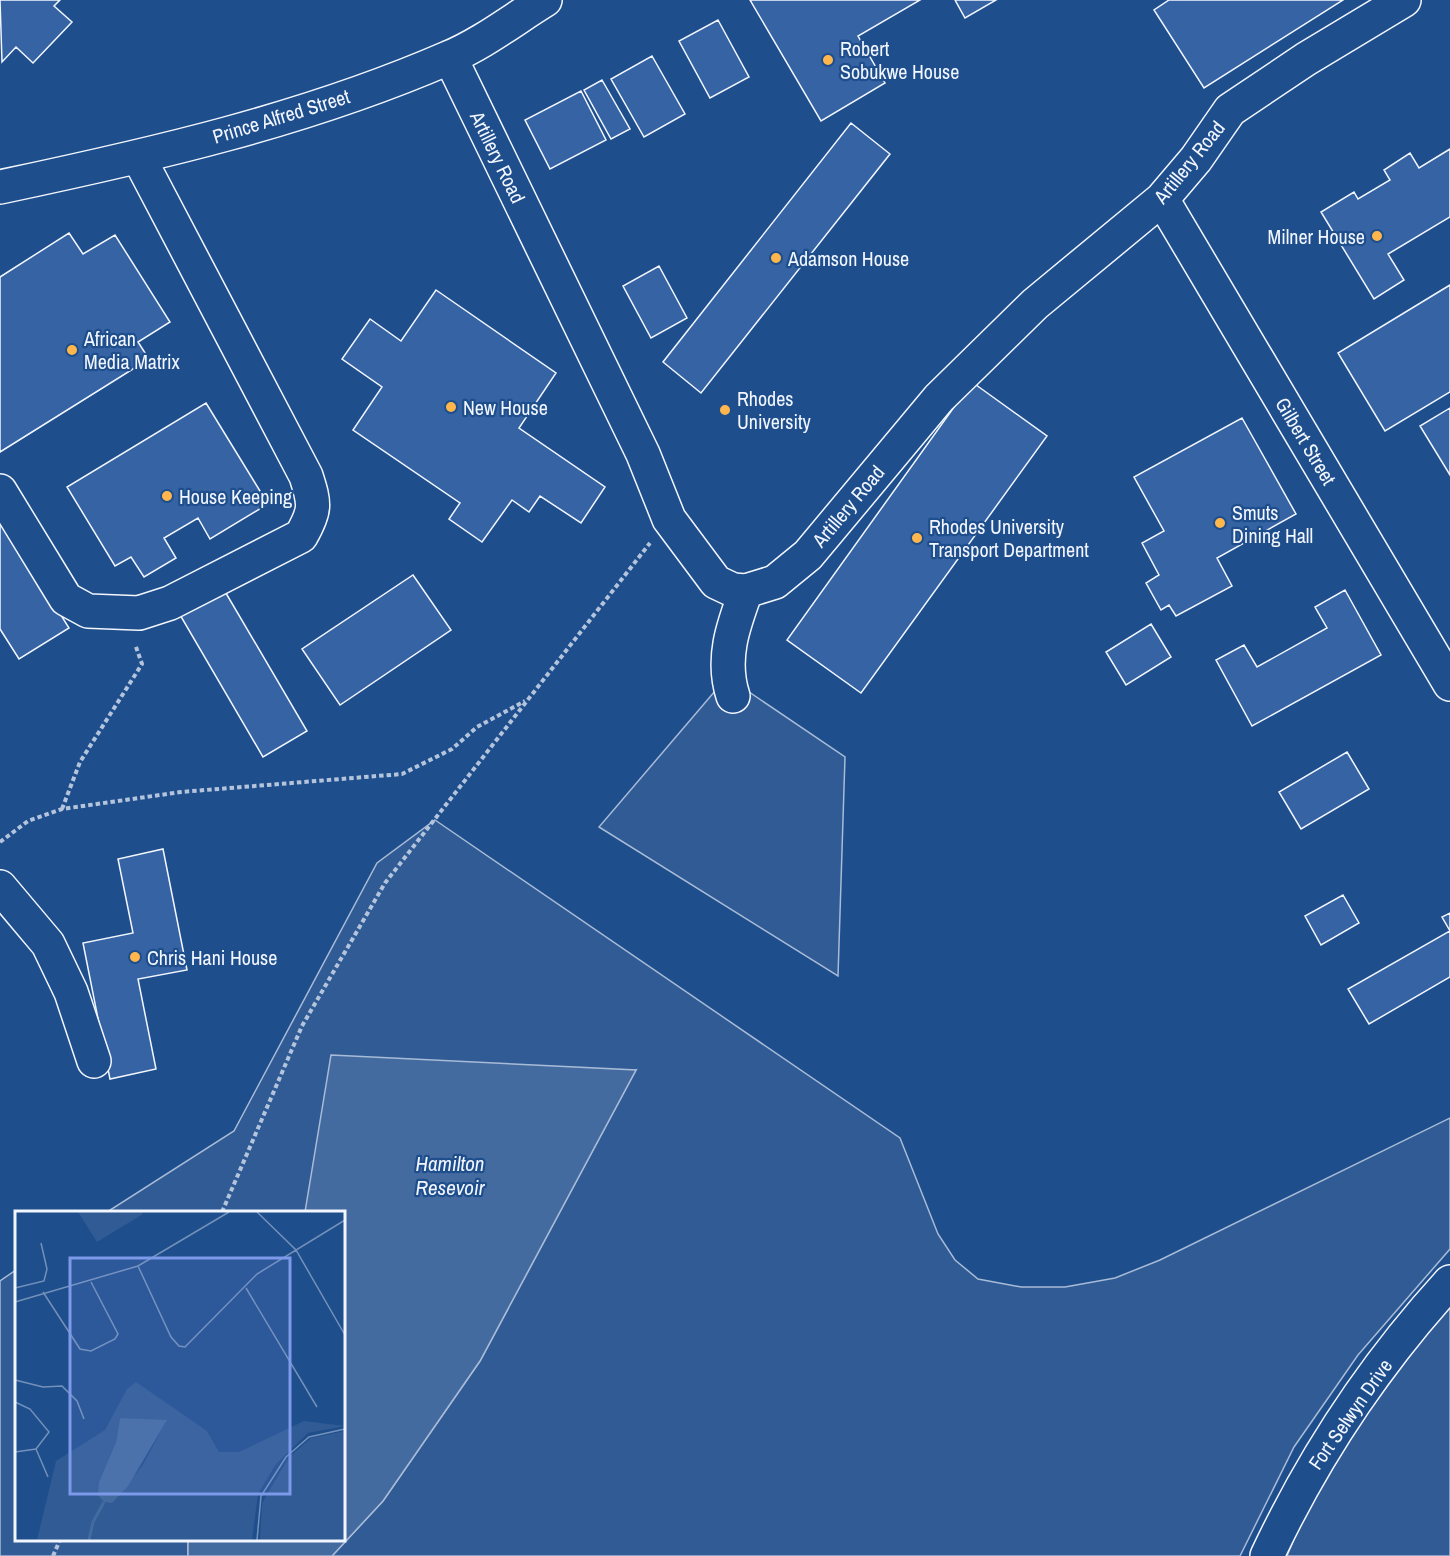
<svg xmlns="http://www.w3.org/2000/svg" width="1450" height="1556" font-family="'Archivo Narrow',sans-serif">
  <style>
    .built { fill: #305b95; stroke: #a8bbd7; stroke-width: 1.5 }
    .water { fill: #446ba0; stroke: #a8bbd7; stroke-width: 1.5 }
    .building { fill: #3563a3; stroke: #f2f6ff; stroke-width: 1.5 }
    .lines { fill: none; stroke-linecap: round; stroke-linejoin: round }
    .minor-casing { stroke: #f2f6ff; stroke-width: 36 }
    .path { stroke: #b3c4dc; stroke-width: 4; stroke-dasharray: 4.5 3; stroke-linecap: butt }
    .minor { stroke: #1f4e8c; stroke-width: 33 }
    .poi-dot { fill: #ffb74d; stroke: #1f4e8c; stroke-width: 2 }
    .labels { text-anchor: middle; dominant-baseline: central; stroke-width: 4.5; stroke-linejoin: round; paint-order: stroke }
    .poi-label { font-size: 20px; fill: #f2f6ff; stroke: #1f4e8c; text-anchor: start }
    .street-label { font-size: 20px; fill: #f2f6ff; stroke: #1f4e8c }
    .water-label { font-size: 21px; font-style: italic; fill: #f2f6ff; stroke: #1f4e8c }
    .inset-river { fill: none; stroke: #446ba0; stroke-width: 3 }
    .inset-road { fill: none; stroke: #7391ba; stroke-width: 1.5 }
    .view { fill: #7d9aea; fill-opacity: 0.15; stroke: #7d9aea; stroke-width: 3 }
    .inset-edge { fill: none; stroke: #f2f6ff; stroke-width: 3 }
  </style>
  <rect width="100%" height="100%" fill="#1f4e8c"/>
  <path class="built" d="M 727,677 L 845,757 L 838,976 L 599,827 Z
    M 435,820 L 900,1138 L 938,1234 L 955,1260 L 978,1279 L 1021,1287 L 1065,1287 L 1115,1278 L 1160,1260 L 1450,1118 L 1450,1249 L 1358,1355 L 1294,1447 L 1240,1556 L 332,1556 L 383,1501 L 480,1361 L 636,1070 L 305,1212 L 107,1212 L 234,1131 L 377,863 Z
    M 16,1270 L 16,1540 L 188,1540 L 188,1556 L 0,1556 L 0,1281 Z
    M 1450,1302 L 1450,1556 L 1287,1556 L 1303,1517 L 1362,1420 Z"/>
  <path class="water" d="M 331,1055 L 636,1070 L 480,1361 L 383,1501 L 332,1556 L 188,1556 L 188,1540 L 344,1540 L 344,1212 L 305,1212 Z"/>
  <path class="building" d="M 0,0 L 60,0 L 54,6 L 72,22 L 33,63 L 16,47 L 2,62 Z
    M 750,0 L 920,0 L 858,36 L 885,83 L 821,121 Z
    M 955,0 L 996,0 L 965,18 Z
    M 1169,0 L 1343,0 L 1204,88 L 1154,10 Z
    M 718,20 L 749,77 L 710,98 L 679,41 Z
    M 652,56 L 685,114 L 644,137 L 611,79 Z
    M 602,80 L 630,129 L 611,139 L 584,90 Z
    M 581,91 L 606,140 L 550,169 L 525,120 Z
    M 851,123 L 890,154 L 701,393 L 663,362 Z
    M 1450,149 L 1450,217 L 1388,254 L 1404,280 L 1374,299 L 1321,212 L 1354,192 L 1358,199 L 1390,180 L 1384,170 L 1410,153 L 1419,168 Z
    M 69,233 L 83,254 L 115,235 L 170,322 L 138,342 L 149,359 L 0,452 L 0,277 Z
    M 659,266 L 687,318 L 651,338 L 623,286 Z
    M 1450,285 L 1450,392 L 1385,431 L 1338,353 Z
    M 436,290 L 556,373 L 519,428 L 605,487 L 581,523 L 540,496 L 529,512 L 512,500 L 482,542 L 449,519 L 460,503 L 353,430 L 382,387 L 342,359 L 370,319 L 401,341 Z
    M 972,382 L 1047,436 L 861,693 L 787,640 Z
    M 206,403 L 268,504 L 210,539 L 198,518 L 164,538 L 176,558 L 144,577 L 131,557 L 115,566 L 67,487 Z
    M 1450,408 L 1450,475 L 1420,426 Z
    M 1242,418 L 1296,514 L 1217,558 L 1232,586 L 1176,616 L 1169,605 L 1161,610 L 1146,583 L 1159,575 L 1142,543 L 1164,531 L 1134,477 Z
    M 0,517 L 69,628 L 19,659 L 0,629 Z
    M 413,575 L 451,630 L 340,705 L 302,649 Z
    M 220,583 L 307,731 L 263,757 L 176,608 Z
    M 1345,590 L 1381,655 L 1252,726 L 1216,660 L 1244,645 L 1257,667 L 1327,628 L 1315,607 Z
    M 1151,624 L 1171,657 L 1126,685 L 1106,652 Z
    M 1347,752 L 1369,789 L 1301,829 L 1279,792 Z
    M 163,849 L 187,970 L 138,979 L 156,1069 L 110,1079 L 83,943 L 133,933 L 118,859 Z
    M 1343,895 L 1359,923 L 1321,945 L 1305,916 Z
    M 1450,913 L 1450,977 L 1369,1024 L 1348,989 L 1450,931 L 1442,917 Z"/>
  <g class="lines">
    <g class="minor-casing">
      <path id="minor" d="M 450,57 L 643,454 L 669,519 L 716,582 L 733,590 L 746,591 L 775,582 L 808,555 L 939,398 L 1035,304 L 1162,199 L 1196,159 L 1230,110 L 1306,59 L 1404,0
        M 0,187 C 152,155 305,120 448,58 C 482,44 514,19 545,0
        M 1162,199 L 1450,684
        M 0,491 L 66,599 L 88,611 L 139,613 L 170,603 L 301,536 C 316,510 315,504 306,476 L 139,158
        M 733,696 C 721,659 733,626 746,591
        M 0,887 L 48,944 L 71,992 L 94,1061
        M 1267,1556 C 1314,1456 1375,1364 1450,1282"/>
    </g>
    <path class="path" d="M 62,809 L 80,762 L 142,664 L 135,644
      M 0,842 L 28,821 L 62,809 L 181,792 L 402,774 L 452,749 L 477,727 L 525,701
      M 222,1212 L 302,1026 L 385,883 L 650,543
      M 53,1556 L 60,1540"/>
    <use href="#minor" class="minor"/>
  </g>
  <g class="poi-dot">
    <circle cx="828" cy="60" r="6"/>
    <circle cx="1377" cy="236" r="6"/>
    <circle cx="776" cy="258" r="6"/>
    <circle cx="72" cy="350" r="6"/>
    <circle cx="451" cy="407" r="6"/>
    <circle cx="725" cy="410" r="6"/>
    <circle cx="167" cy="496" r="6"/>
    <circle cx="1220" cy="523" r="6"/>
    <circle cx="917" cy="538" r="6"/>
    <circle cx="135" cy="957" r="6"/>
  </g>
  <g class="labels">
    <g class="poi-label">
      <text x="840" y="48">Robert<tspan x="840" dy="23">Sobukwe House</tspan></text>
      <text x="1365" y="236" text-anchor="end">Milner House</text>
      <text x="788" y="258">Adamson House</text>
      <text x="84" y="338">African<tspan x="84" dy="23">Media Matrix</tspan></text>
      <text x="737" y="398">Rhodes<tspan x="737" dy="23">University</tspan></text>
      <text x="463" y="407">New House</text>
      <text x="179" y="496">House Keeping</text>
      <text x="1232" y="512">Smuts<tspan x="1232" dy="23">Dining Hall</tspan></text>
      <text x="929" y="526">Rhodes University<tspan x="929" dy="23">Transport Department</tspan></text>
      <text x="147" y="957">Chris Hani House</text>
    </g>
    <g class="street-label">
      <text transform="translate(281 116) rotate(-17)">Prince Alfred Street</text>
      <text transform="translate(498 157) rotate(64)">Artillery Road</text>
      <text transform="translate(1189 162) rotate(-51)">Artillery Road</text>
      <text transform="translate(1306 441) rotate(59)">Gilbert Street</text>
      <text transform="translate(848 506) rotate(-50)">Artillery Road</text>
      <text transform="translate(1350 1414) rotate(-55)">Fort Selwyn Drive</text>
    </g>
    <g class="water-label">
      <text x="450" y="1163">Hamilton<tspan x="450" dy="24">Resevoir</tspan></text>
    </g>
  </g>
  <g transform="translate(15 1211)">
    <rect width="330" height="330" fill="#1f4e8c"/>
    <path d="M 63,1 L 127,1 L 128,3 L 82,31 ZM 121,171 L 192,220 L 204,241 L 224,241 L 289,210 L 330,215 L 293,222 L 261,253 L 243,283 L 237,329 L 22,329 L 41,250 L 90,219 L 112,178 ZM 105,207 L 151,210 L 128,254 L 97,292 L 84,271 L 101,231 ZM 330,220 L 330,329 L 245,329 L 247,292 L 274,246 L 296,227 Z" fill="#305b95" fill-rule="evenodd"/>
    <path d="M 105,207 L 152,209 L 113,275 L 97,292 L 89,291 L 83,284 L 84,271 L 101,231 Z" fill="#446ba0"/>
    <path class="inset-river" d="M 74,329 L 78,311 L 89,291"/>
    <path class="inset-road" d="M 242,1 L 281,39 L 330,124M 123,55 L 156,126 L 164,135 L 170,136 L 242,63 L 330,9M 0,77 L 29,70 L 32,58 L 26,32M 231,77 L 302,196M 28,81 L 65,138 L 76,140 L 100,128 L 103,123 L 76,71M 0,91 L 123,55 L 214,1M 0,169 L 28,176 L 47,175 L 62,190 L 69,208M 0,191 L 15,198 L 34,221 L 21,238 L 0,241M 21,238 L 33,266M 242,329 L 246,285 L 271,246 L 294,226 L 330,218"/>
    <path class="view" d="M 55,47 L 275,47 L 275,283 L 55,283 Z"/>
    <rect width="330" height="330" class="inset-edge"/>
  </g>
</svg>
